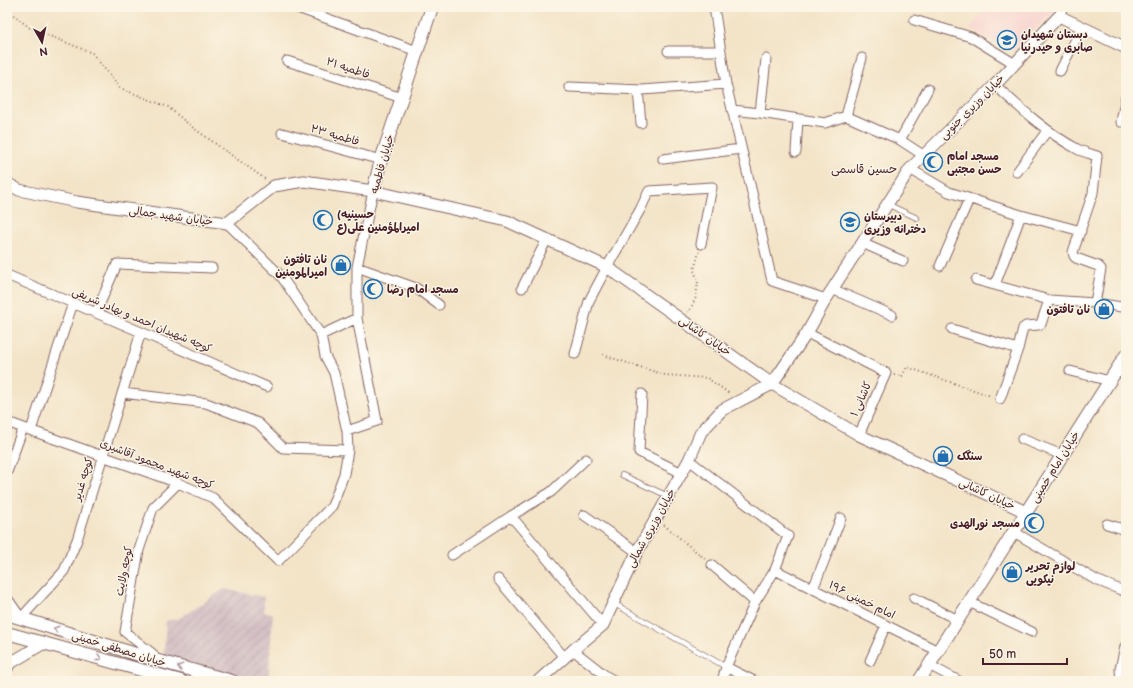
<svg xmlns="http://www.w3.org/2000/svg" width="1133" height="688" font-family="'Balsamiq Sans','Playpen Sans Arabic',sans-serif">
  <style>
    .built { fill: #f7d0cd }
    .industrial { fill: url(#industrial-furrows) }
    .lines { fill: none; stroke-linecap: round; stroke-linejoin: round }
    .service-casing { stroke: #856462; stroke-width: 6 }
    .minor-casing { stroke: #856462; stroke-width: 11 }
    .tertiary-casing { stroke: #856462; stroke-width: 13 }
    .secondary-casing { stroke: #856462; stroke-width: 14 }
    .path { stroke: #856462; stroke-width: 2; stroke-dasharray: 1 3; stroke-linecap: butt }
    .service { stroke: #fff; stroke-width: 4.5 }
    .minor { stroke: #fff; stroke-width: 9 }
    .tertiary { stroke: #fff; stroke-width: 11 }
    .secondary { stroke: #fff; stroke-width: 12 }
    .oneway { stroke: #ae9aa0 }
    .labels { text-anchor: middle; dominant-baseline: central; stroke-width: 3; stroke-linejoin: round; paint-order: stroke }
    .poi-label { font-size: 11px; font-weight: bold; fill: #4a1f2b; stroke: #fcf5e5; text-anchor: start }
    .street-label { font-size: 11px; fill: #4a1f2b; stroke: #fcf5e5 }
    .neighbourhood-label { font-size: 12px; fill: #4a1f2b; stroke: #fcf5e5 }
  </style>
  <defs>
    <pattern id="industrial-furrows" width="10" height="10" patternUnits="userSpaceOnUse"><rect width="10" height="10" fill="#d2bec3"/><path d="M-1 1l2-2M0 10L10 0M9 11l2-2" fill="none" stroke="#b6a3a8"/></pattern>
  </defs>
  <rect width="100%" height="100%" fill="#fcf5e5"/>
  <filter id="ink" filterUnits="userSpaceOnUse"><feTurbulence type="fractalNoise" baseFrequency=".025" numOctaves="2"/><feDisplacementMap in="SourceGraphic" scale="8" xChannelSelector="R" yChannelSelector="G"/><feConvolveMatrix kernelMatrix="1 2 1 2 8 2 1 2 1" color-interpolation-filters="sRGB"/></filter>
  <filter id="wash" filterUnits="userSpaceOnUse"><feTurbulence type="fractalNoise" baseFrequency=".012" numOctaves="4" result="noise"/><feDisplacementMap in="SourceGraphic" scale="16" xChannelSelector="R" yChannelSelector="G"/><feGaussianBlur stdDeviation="0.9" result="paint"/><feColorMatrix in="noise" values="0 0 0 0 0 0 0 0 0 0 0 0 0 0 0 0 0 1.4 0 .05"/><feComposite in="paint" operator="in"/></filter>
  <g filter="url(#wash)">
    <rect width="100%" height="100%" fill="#f3e4c8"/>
    <path class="built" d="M 986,7 L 1056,7 L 1055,11 L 1012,51 L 970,29 Z"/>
    <path class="industrial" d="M 224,589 L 264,597 L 264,612 L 273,613 L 268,681 L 220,681 L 163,668 L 166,621 L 180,618 Z"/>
  </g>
  <g filter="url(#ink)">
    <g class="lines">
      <g class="service-casing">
        <path id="service" d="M 887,204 L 917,218
          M 622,475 L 668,496
          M 613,603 L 726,667"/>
      </g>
      <g class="minor-casing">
        <path id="minor" d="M 295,7 L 417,51
          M 714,7 L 726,84 L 754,201 L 772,281 L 826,299
          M 1059,16 L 1063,7
          M 914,20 L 971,37 L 1015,64
          M 668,51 L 721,51
          M 287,61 L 402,98
          M 1060,71 L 1082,27
          M 995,85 C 1021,109 1047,133 1079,150 C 1084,152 1091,154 1097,156 L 1093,193 L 1073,252 L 1074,256 L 1076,258 L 1098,266 L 1101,269 L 1095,303
          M 569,87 L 642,90 L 726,84
          M 638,90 L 641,123
          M 732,110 L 760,113 L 825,123 L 846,116 L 900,140 L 923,155
          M 760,113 L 766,59
          M 846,116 L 862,58
          M 1121,122 L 1126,96
          M 282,133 L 381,160
          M 900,140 L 928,89
          M 796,152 L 798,119
          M 663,159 L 741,149
          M 910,169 L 949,192 L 1021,215 L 1081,231
          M 1017,172 L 1047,131
          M 227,223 L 281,276 L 321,335 L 357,318
          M 862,243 L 903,261
          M 940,266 L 969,199
          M 357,267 L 416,288 L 439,305
          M 7,275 L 141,332 L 267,387
          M 976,280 L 1049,300 L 1095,303 L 1122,307 L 1126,309
          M 995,285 L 1021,215
          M 522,288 L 547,239
          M 832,289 L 892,315
          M 96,313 L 117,264 L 212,268
          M 952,329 L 1018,349
          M 807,333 L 886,373 L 859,435
          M 575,354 L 589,301 L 607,267 L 640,210 L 649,191 L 712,187 L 701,244
          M 1070,371 L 1110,381
          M 122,393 L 206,403 L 258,423 L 283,448 L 348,450
          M 642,394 L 639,452 L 682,473
          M 1000,399 L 1018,349 L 1023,328 L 1026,326 L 1038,325 L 1041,324 L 1049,300
          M 7,422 L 178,483 L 213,498 L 278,561 L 332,506 L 344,474 L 348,450 L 347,431 L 334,373 L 325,356 L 321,335
          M 31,430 L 73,303
          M 347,431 L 377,421 L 357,318 L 357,267 L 373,191
          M 1022,439 L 1062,455
          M 689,460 L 788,536 L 775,570 L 755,602 L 726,667 L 722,681
          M 7,472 L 23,428
          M 584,515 L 637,552
          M 511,516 L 603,625
          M 1107,524 L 1126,530
          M 1014,532 L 1096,580 L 1126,592
          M 452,555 L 511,516 L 551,492 L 586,459
          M 712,565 L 755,602
          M 775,570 L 938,651
          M 498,579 L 564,657
          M 813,589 L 841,518
          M 7,598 L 21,618 L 64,571 L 77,540 L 141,332
          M 914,598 L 958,620
          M 969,602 L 1032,632
          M 573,650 L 606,676 L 615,681
          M 155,660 L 153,654 L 125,632 L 139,550 L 153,508 L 178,483
          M 870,661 L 886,625
          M 929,665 L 959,681
          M 726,667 L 754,681"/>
      </g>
      <g class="tertiary-casing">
        <path id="tertiary" d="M 7,183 L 19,190 L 77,202 L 227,223 L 274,186 L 304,181 L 373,191 L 507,221 L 607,267 L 772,384 L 859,435 L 1026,512
          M 1117,371 L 1126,373
          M 7,668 L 9,664 L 44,643
          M 538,681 L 573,650 L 603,625 L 637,552 L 689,460 L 701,432 L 722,410 L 772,384 L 807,333 L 826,299 L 910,169 L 995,85 L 1059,16 L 1126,48
          M 1122,681 L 1121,669 L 1126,647"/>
      </g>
      <g class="secondary-casing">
        <path id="secondary" d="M 373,191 L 381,160 L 432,7
          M 7,614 L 155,660 L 232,681
          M 7,633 L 181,681
          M 919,681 L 1126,355"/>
      </g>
      <path class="path" d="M 7,10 L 30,28 L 92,53 L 120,88 L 168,107 L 192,127 L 265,179
        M 688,311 L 689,312 L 696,297 L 698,282 L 694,270 L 699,252
        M 603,355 L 665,375 L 707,378 L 729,393
        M 894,375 L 902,376 L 907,367 L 991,396
        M 664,525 L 705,559"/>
      <use href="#service" class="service"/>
      <use href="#minor" class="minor"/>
      <use href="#tertiary" class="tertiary"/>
      <use href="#secondary" class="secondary"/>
    </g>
    <defs><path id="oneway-chevron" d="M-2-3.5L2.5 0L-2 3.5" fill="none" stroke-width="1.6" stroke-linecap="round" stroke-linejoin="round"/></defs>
    <g class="oneway">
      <use href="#oneway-chevron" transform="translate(56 629) rotate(-163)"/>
      <use href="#oneway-chevron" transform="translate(99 658) rotate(16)"/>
      <use href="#oneway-chevron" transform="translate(180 667) rotate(-165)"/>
    </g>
  </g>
  <defs>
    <g id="school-ring" transform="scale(1)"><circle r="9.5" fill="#fcf5e5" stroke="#1f6fb2" stroke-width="1.5"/><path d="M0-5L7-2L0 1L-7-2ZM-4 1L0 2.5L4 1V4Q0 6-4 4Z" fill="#1f6fb2"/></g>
    <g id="mosque-ring" transform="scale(1)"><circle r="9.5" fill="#fcf5e5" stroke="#1f6fb2" stroke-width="1.5"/><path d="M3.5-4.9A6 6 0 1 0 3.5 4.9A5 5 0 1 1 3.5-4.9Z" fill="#1f6fb2"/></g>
    <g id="shop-ring" transform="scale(1)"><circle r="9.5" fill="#fcf5e5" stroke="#1f6fb2" stroke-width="1.5"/><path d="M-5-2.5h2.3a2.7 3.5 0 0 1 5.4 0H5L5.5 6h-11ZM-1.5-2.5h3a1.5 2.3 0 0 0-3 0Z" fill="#1f6fb2"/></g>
  </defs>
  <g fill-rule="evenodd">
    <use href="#school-ring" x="1007" y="40"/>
    <use href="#mosque-ring" x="933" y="162"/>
    <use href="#mosque-ring" x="323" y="220"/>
    <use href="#school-ring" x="850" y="222"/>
    <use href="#shop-ring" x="341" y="265"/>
    <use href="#mosque-ring" x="373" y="289"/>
    <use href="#shop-ring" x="1104" y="309"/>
    <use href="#shop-ring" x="943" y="456"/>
    <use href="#mosque-ring" x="1034" y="523"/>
    <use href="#shop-ring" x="1012" y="572"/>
  </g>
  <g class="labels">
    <g class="poi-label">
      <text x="1021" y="34">دبستان شهیدان<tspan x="1021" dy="13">صابری و حیدرنیا</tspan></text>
      <text x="947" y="156">مسجد امام<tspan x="947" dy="13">حسن مجتبی</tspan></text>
      <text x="337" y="214">(حسینیه<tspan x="337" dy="13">امیرالمؤمنین علی(ع</tspan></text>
      <text x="864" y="216">دبیرستان<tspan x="864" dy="13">دخترانه وزیری</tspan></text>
      <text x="327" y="259" text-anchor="end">نان تافتون<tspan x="327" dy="13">امیرالمومنین</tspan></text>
      <text x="387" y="289">مسجد امام رضا</text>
      <text x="1090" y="309" text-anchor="end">نان تافتون</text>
      <text x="957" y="456">سنگک</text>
      <text x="1020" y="523" text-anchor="end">مسجد نورالهدی</text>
      <text x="1026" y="566">لوازم تحریر<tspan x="1026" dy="13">نیکویی</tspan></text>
    </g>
    <g class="street-label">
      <text transform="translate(348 68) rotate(18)">فاطمیه ۲۱</text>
      <text transform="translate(972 107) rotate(-45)">خیابان وزیری جنوبی</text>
      <text transform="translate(335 135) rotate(16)">فاطمیه ۲۳</text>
      <text transform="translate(382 164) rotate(-74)">خیابان فاطمیه</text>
      <text transform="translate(171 216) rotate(8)">خیابان شهید جمالی</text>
      <text transform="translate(142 320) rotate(23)">کوچه شهیدان احمد و بهادر شریفی</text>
      <text transform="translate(705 336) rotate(35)">خیابان کاشانی</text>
      <text transform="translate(861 399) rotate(-66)">کاشانی ۱</text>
      <text transform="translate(157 464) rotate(21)">کوچه شهید محمود آقاشیری</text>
      <text transform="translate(1055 467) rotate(-58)">خیابان امام خمینی</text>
      <text transform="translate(83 479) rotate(-73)">کوچه غدیر</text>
      <text transform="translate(987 494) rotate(25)">خیابان کاشانی</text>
      <text transform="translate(651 528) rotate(-61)">خیابان وزیری شمالی</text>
      <text transform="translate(124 571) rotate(-79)">کوچه ولایت</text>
      <text transform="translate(862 600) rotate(26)">امام خمینی ۱۹۶</text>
      <text transform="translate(119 649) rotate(17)">خیابان مصطفی خمینی</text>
    </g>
    <g class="neighbourhood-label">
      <text x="864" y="169">حسین قاسمی</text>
    </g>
  </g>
  <rect width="1133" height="688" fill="none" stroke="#fcf5e5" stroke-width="24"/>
  <g transform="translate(42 42) rotate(171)" stroke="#fcf5e5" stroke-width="3" paint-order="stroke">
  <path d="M0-3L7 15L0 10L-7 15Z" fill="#4a1f2b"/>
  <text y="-6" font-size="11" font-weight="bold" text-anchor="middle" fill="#4a1f2b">N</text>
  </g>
  <path d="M983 658v6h84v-6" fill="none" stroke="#4a1f2b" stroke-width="2"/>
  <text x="989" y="658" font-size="12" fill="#4a1f2b" stroke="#fcf5e5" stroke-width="3" paint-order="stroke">50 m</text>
</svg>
